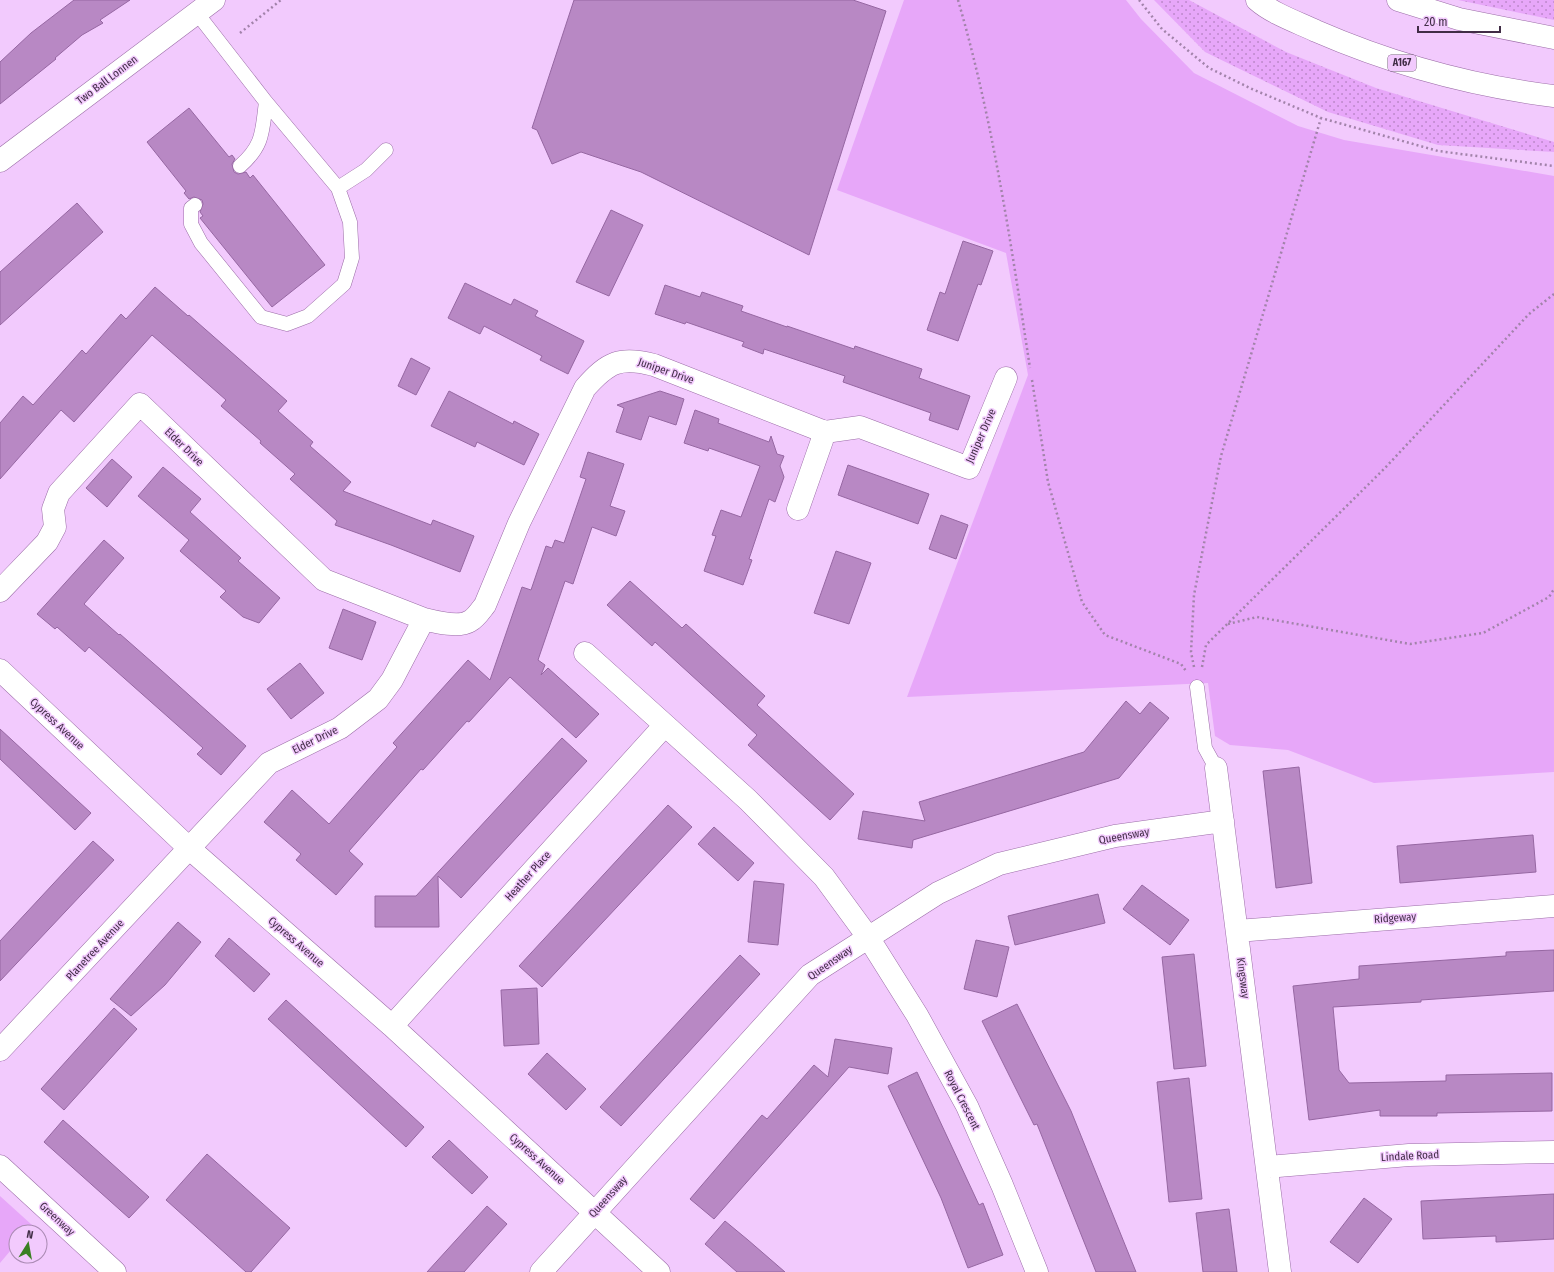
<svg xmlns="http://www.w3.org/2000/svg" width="1554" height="1272" font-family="'Fira Sans Condensed',sans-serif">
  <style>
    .grass { fill: url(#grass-dots) }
    .park { fill: #e7a7f9 }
    .building { fill: #b888c4; stroke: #9667a2 }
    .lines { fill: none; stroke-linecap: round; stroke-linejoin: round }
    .service-casing { stroke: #9b6da7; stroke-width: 15 }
    .minor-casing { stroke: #9b6da7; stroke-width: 23 }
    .secondary-casing { stroke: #9b6da7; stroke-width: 23 }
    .trunk-casing { stroke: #9b6da7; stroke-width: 23 }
    .path { stroke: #a283aa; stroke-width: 2.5; stroke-dasharray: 2 3; stroke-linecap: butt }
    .service { stroke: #fff; stroke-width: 14 }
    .minor { stroke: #fff; stroke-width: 22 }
    .secondary { stroke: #fff; stroke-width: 22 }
    .trunk { stroke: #fff; stroke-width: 22 }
    .labels { text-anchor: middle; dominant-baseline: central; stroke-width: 3; stroke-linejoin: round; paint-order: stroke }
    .shield { fill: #f2cafd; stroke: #765c7d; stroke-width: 1 }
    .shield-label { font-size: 10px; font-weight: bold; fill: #412d46 }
    .street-label { font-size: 11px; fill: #412d46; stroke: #f2cafd }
  </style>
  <defs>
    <pattern id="grass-dots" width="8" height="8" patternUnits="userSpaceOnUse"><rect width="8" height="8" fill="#e7a7f9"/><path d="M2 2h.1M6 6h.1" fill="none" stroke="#bd88cb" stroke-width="1.8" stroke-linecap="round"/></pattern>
  </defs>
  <rect width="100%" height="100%" fill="#f2cafd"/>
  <path class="grass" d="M 1154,0 L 1189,0 L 1286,52 L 1376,88 L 1554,142 L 1554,152 L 1438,145 L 1328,112 L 1205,52 Z
    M 1458,0 L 1554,0 L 1554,20 Z"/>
  <path class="park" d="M 904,0 L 1126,0 L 1141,19 L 1194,73 L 1298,126 L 1344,140 L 1554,176 L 1554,772 L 1374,783 L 1288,750 L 1230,745 L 1215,736 L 1208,683 L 907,697 L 1028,375 L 1006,253 L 837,190 Z
    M 0,1196 L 32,1225 L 26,1232 L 16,1232 L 16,1244 L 0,1263 Z"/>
  <path class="building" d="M 74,0 L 130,0 L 100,20 L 103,23 L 82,35 L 55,58 L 56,59 L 0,104 L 0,62 L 31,33 Z
    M 574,0 L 853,0 L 886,11 L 809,255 L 641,172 L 581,152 L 552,164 L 537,130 L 532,128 Z
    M 189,108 L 229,157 L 232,155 L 235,159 L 232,164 L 234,172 L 238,174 L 246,172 L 250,178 L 253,175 L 325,265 L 272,307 L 200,218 L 203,216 L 200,212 L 203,204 L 202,200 L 194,197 L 189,199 L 184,193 L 186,191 L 147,142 Z
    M 77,203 L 103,232 L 0,325 L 0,272 Z
    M 611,210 L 643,225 L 609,296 L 576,282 Z
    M 963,241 L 993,251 L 981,285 L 978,284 L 958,341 L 927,330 L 940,292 L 945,294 Z
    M 465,283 L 511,305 L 514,299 L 538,311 L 535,316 L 584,341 L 568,374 L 540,360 L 542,356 L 484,326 L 480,334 L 448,318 Z
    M 665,285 L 700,297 L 702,292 L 743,306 L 741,311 L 787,327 L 787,326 L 854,349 L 855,346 L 922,369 L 919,378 L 970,396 L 958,430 L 929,420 L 931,413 L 843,382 L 845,376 L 764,349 L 763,354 L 742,346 L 744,342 L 686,322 L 685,324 L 655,314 Z
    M 155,287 L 188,316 L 189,315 L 287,401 L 278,411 L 313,442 L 310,446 L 351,482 L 343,491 L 431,525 L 433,520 L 474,536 L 460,572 L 391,545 L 335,525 L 337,521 L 290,479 L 295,474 L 260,443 L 261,441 L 221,406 L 226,400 L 152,335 L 74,422 L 61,410 L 0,479 L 0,423 L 23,396 L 33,405 L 82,350 L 86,354 L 121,314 L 126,319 Z
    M 411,358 L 430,368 L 416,395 L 398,386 Z
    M 449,391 L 513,424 L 514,421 L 539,434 L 524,465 L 477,442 L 475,447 L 431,426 Z
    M 660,391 L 684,399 L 676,425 L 649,416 L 641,440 L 616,432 L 624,408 L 617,405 Z
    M 695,410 L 719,419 L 718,423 L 769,442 L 771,436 L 777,454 L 784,456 L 780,466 L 784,477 L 775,502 L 769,499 L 749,559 L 752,560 L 743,585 L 704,571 L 716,536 L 712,535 L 721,510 L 741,517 L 760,466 L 709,448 L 708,451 L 684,443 Z
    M 588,452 L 624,464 L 610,506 L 625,511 L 616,536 L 592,527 L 573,584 L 565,581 L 538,660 L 545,665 L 541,675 L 548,668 L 599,714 L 576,738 L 510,677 L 469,722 L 467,721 L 423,770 L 421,769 L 349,851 L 363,864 L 336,895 L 296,860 L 301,854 L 264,822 L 292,790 L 329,824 L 397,747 L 393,743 L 468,660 L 490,680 L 522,587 L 531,590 L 546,546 L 552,548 L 555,540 L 564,543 L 586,479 L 580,477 Z
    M 112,459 L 132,477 L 107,507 L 86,488 Z
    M 848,465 L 929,494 L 918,524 L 838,495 Z
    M 163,467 L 201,499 L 190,512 L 241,558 L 238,561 L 280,598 L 259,623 L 243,617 L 220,597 L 226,591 L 180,551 L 189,540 L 138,496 Z
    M 941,515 L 968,525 L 956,559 L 929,549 Z
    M 104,540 L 124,558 L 84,604 L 119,635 L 120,634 L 161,670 L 246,746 L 221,775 L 197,754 L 203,748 L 89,647 L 85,652 L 57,627 L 55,629 L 37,614 Z
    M 836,551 L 871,563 L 849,624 L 814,613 Z
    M 630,581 L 682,628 L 686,624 L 765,696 L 757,705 L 854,794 L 830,820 L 748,745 L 757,735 L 655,642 L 652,646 L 607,605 Z
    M 343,609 L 376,622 L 362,660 L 329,648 Z
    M 300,663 L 324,693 L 291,719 L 267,689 Z
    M 1126,701 L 1140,714 L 1150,702 L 1169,718 L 1119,778 L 913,840 L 912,848 L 858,839 L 863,811 L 925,821 L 919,802 L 1084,752 Z
    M 0,729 L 91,813 L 75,830 L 0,759 Z
    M 562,738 L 587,761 L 461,898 L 438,876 L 439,927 L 375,927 L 375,896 L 416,896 Z
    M 1299,767 L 1312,883 L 1276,888 L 1263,771 Z
    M 668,805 L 692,827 L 542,987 L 519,966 Z
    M 714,827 L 754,863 L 738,881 L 698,844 Z
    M 1533,835 L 1536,872 L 1400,883 L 1397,846 Z
    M 93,841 L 114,860 L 0,981 L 0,941 Z
    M 754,881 L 784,884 L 778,945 L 748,942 Z
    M 1142,885 L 1189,920 L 1170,945 L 1123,909 Z
    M 1098,894 L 1105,923 L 1015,945 L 1008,916 Z
    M 178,922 L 201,942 L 165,985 L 131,1016 L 110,999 Z
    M 229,938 L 270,974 L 254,992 L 215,956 Z
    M 976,940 L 1009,947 L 997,997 L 964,989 Z
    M 1554,950 L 1554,991 L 1421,1000 L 1421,1002 L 1333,1007 L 1339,1070 L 1349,1083 L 1446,1081 L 1446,1075 L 1552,1073 L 1552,1111 L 1437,1113 L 1437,1116 L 1380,1116 L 1380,1110 L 1309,1120 L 1293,986 L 1359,979 L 1359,966 L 1506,956 L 1506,952 Z
    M 1194,954 L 1206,1066 L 1174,1069 L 1162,957 Z
    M 740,955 L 760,974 L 621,1126 L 600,1107 Z
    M 537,988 L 539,1044 L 504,1046 L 501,990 Z
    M 286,1000 L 424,1127 L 406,1147 L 268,1019 Z
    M 1017,1004 L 1071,1111 L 1136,1272 L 1096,1272 L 1037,1124 L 1034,1125 L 982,1021 Z
    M 114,1008 L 137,1029 L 64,1110 L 41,1089 Z
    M 835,1039 L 892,1048 L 888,1074 L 849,1067 L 714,1219 L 690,1199 L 762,1115 L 767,1119 L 814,1065 L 828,1077 Z
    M 547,1053 L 586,1089 L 566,1110 L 528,1074 Z
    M 917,1072 L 979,1205 L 983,1203 L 1003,1255 L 968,1268 L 941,1198 L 888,1086 Z
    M 1189,1078 L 1202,1199 L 1169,1202 L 1157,1082 Z
    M 63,1120 L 149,1197 L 129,1218 L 44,1142 Z
    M 449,1140 L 488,1177 L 472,1194 L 432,1157 Z
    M 207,1154 L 290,1228 L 251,1272 L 246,1272 L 166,1200 Z
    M 1554,1194 L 1554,1239 L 1496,1242 L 1496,1236 L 1423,1239 L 1421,1201 Z
    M 1364,1198 L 1392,1219 L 1358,1263 L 1330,1242 Z
    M 487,1206 L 507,1224 L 489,1244 L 464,1272 L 427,1272 Z
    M 1229,1209 L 1237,1272 L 1203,1272 L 1196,1213 Z
    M 725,1221 L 748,1240 L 785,1272 L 737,1272 L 705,1244 Z"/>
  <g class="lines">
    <g class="service-casing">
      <path id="service" d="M 240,166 C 264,145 262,131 266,102
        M 338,188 L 366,170 L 386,150
        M 195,205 L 191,208 L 191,224 L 201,243 L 261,317 L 287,324 L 308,316 L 344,284 L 352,258 L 350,222 L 338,188 L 266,102 L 196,12
        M 1197,687 L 1205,748 L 1216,768"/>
    </g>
    <g class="minor-casing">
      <path id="minor" d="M 798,509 L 825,432
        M 0,591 L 47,542 L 55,527 L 53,509 L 59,493 L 140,404 L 324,580 L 424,619
        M 585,653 L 665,725
        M 0,670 L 190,849 L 392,1026 L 659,1272
        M 1216,768 L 1280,1272
        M 1237,931 L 1554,906
        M 392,1026 L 665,725 L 748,800 L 824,877 L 868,937 L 917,1015 L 967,1106 L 1002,1185 L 1037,1272
        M 0,1050 L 269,763 L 340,728 L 378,699 L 392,680 L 424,619 C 436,622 459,628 470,621 C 476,618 481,610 485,605 L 519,523 L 585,388 C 608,362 620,356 654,365 L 825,432 L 860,427 L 969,468 L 1006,378
        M 0,1166 L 115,1272
        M 1267,1167 L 1409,1155 L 1554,1152
        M 541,1272 L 810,975 L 938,893 L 999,864 L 1115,836 L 1223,821"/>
    </g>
    <g class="secondary-casing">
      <path id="secondary" d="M 0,161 L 214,0"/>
    </g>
    <g class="trunk-casing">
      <path id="trunk" d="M 1257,0 C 1273,14 1297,22 1316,31 C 1392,64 1472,86 1554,96
        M 1398,0 L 1459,19 L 1554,38"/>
    </g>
    <path class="path" d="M 958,0 C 993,120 1011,244 1030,368
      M 1139,0 L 1162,29 L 1209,68 L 1252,89 L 1321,118 L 1438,151 L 1554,166
      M 240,33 L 281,0
      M 1032,380 L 1048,482 L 1082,602 L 1105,635 L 1181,664 L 1186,671
      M 1228,624 L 1257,617 L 1410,644 L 1483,633 L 1549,597 L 1554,589
      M 1194,667 L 1191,652 L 1194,595 L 1221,456 L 1321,118
      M 1202,667 L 1206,645 L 1385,468 L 1529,314 L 1554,294"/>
    <use href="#service" class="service"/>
    <use href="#minor" class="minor"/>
    <use href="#secondary" class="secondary"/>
    <use href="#trunk" class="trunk"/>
  </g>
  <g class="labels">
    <rect class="shield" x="1388" y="55" width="28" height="16" rx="3"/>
    <g class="shield-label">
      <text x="1402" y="63">A167</text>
    </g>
    <g class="street-label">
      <text transform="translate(107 80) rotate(-37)">Two Ball Lonnen</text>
      <text transform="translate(666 371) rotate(19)">Juniper Drive</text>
      <text transform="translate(981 436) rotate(-66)">Juniper Drive</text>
      <text transform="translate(184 447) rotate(44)">Elder Drive</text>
      <text transform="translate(57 724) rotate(43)">Cypress Avenue</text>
      <text transform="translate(315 740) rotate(-26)">Elder Drive</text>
      <text transform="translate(1124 836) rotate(-10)">Queensway</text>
      <text transform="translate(528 876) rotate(-48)">Heather Place</text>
      <text transform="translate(1395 918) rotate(-4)">Ridgeway</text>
      <text transform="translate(296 942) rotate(41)">Cypress Avenue</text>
      <text transform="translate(95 950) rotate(-47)">Planetree Avenue</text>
      <text transform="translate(830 963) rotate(-35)">Queensway</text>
      <text transform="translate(1243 978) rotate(83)">Kingsway</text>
      <text transform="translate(962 1100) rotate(63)">Royal Crescent</text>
      <text transform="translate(1410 1156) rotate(-3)">Lindale Road</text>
      <text transform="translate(537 1159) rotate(42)">Cypress Avenue</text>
      <text transform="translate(608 1197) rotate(-48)">Queensway</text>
      <text transform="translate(57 1219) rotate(43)">Greenway</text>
    </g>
  </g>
  <g transform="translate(28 1244) rotate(11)"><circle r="19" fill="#f2cafd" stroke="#ab8bb4"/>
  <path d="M0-3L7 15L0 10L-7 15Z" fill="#3a8023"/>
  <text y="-6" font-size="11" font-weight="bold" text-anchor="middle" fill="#412d46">N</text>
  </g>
  <path d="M1418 26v6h82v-6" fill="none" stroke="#412d46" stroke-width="2"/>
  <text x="1424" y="26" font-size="12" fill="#412d46" stroke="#f2cafd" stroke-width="3" paint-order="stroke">20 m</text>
</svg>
